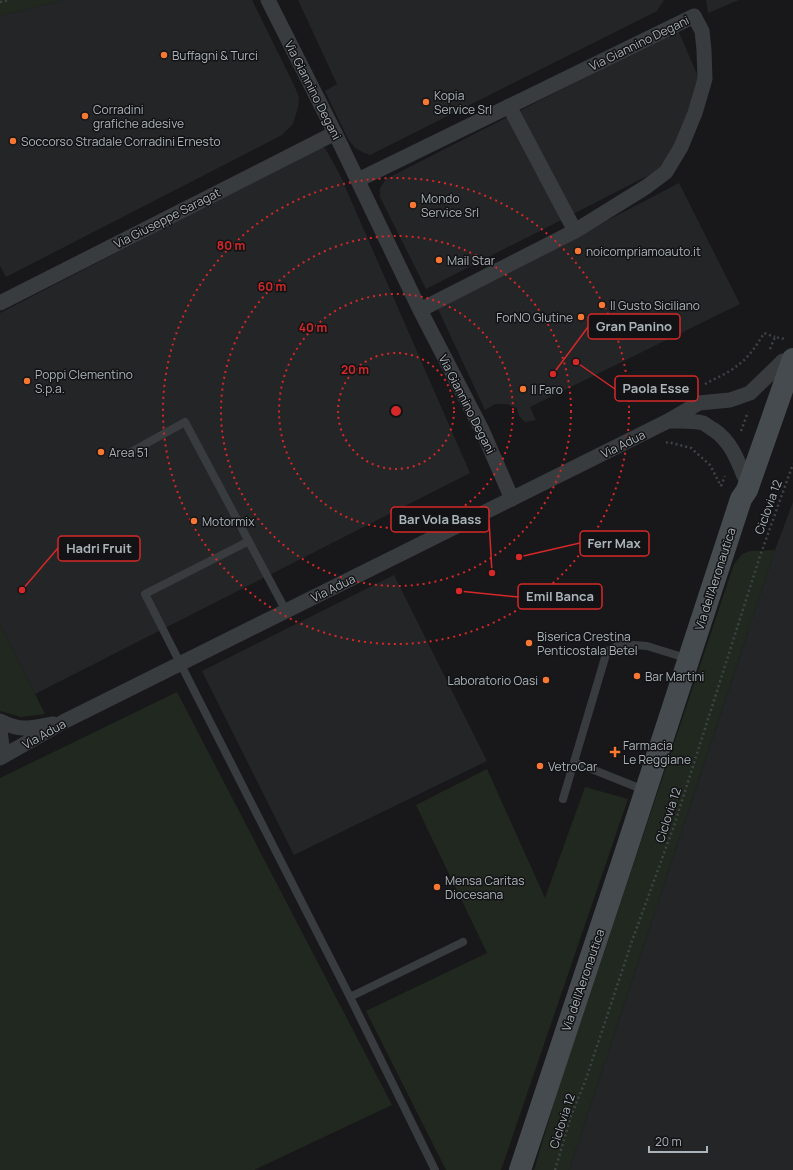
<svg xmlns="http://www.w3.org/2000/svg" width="793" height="1170" font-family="Manrope,sans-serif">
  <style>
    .built { fill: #242527 }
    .green { fill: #21281f }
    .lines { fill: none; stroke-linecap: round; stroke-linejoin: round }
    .path { stroke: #3e4346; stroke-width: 2.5; stroke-dasharray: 2 3; stroke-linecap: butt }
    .service { stroke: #393c3f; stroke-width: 8 }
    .minor { stroke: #393c3f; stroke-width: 15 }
    .secondary { stroke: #464b4f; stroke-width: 22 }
    .ring { fill: none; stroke: #d62828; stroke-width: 2; stroke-dasharray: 2 4 }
    .poi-dot { fill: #f77733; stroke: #131315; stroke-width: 1.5 }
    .labels { text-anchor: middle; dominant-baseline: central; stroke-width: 3; stroke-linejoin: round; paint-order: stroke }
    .street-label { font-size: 12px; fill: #aab4ba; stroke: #131315 }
    .poi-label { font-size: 12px; fill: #aab4ba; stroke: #131315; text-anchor: start }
    .centre { fill: #d62828; stroke: #131315; stroke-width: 2 }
    .ring-label { font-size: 12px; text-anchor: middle; font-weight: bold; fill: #d62828; stroke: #131315; stroke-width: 3; stroke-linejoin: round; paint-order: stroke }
    .leader { fill: none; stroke: #d62828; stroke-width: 1.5 }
    .callout-dot { fill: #d62828; stroke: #131315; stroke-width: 1.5 }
    .callout { fill: #131315; stroke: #d62828; stroke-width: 1.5 }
    .callout-label { font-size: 13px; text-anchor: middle; font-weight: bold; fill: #aab4ba }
  </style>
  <rect width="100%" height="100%" fill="#18181a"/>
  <path class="built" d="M 63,0 L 252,0 L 294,85 L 299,97 L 298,108 L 293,124 L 282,135 L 6,277 L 0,266 L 0,16 Z
    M 298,0 L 664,0 L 657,11 L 370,155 L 362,152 L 355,148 L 348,139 L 325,91 L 337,84 Z
    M 706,0 L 739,0 L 708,13 Z
    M 678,30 L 699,79 L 677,145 L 661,169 L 426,289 L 380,197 L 380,188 L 386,179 Z
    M 321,147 L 325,148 L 340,175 L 470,473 L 35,694 L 0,624 L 0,313 Z
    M 679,183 L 740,304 L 530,407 L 536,420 L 525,422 L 519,416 L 517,408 L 507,404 L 495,404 L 485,410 L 438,309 Z
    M 793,502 L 793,1170 L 569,1170 L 775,550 Z
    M 394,575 L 487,761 L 294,855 L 202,671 Z"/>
  <path class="green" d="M 0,0 L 63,0 L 0,16 Z
    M 775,550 L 569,1170 L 534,1170 L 556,1096 L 734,564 L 742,554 L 750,551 Z
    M 0,624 L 45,714 L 21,717 L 0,711 Z
    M 177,692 L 392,1105 L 254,1170 L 0,1170 L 0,778 Z
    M 487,769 L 545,898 L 585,787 L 628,799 L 501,1170 L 446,1170 L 366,1011 L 487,953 L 416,805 Z"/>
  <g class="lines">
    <path class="path" d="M 0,2 L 10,0
      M 770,349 L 775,337 L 785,339
      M 705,384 C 716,378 729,373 738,365 C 749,357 757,345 764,333 L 775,337
      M 741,431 L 748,412
      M 666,443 L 668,442 L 691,448 L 710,465 L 721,486
      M 721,486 L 725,476
      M 555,1170 L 571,1116 L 586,1079 L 632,941 L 674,826 L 760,556 L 793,464"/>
    <path class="service" d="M 131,452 L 185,422 L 286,611
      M 249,541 L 145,594 L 350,997 L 463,942
      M 574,762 L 644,790
      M 563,799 L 607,651 L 621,644 L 647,646 L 689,659
      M 350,997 L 435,1170"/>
    <path class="minor" d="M 268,0 L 335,133 L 420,310 L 482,430 L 512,499
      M 509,106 L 575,231
      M 358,180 L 694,16 L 702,31 L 704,50 L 705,79 L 695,113 L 681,147 L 666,172 L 646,187 L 575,231 L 420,310
      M 0,303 L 335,133
      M 669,421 C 680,421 692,420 703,423 C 707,425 710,428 714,430 C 730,441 737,458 744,476
      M 0,721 C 22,732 30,728 53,724
      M 0,731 L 2,746 L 0,754
      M 0,758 L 65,721 L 668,421 L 699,403 L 730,400 L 750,393 L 783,361"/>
    <path class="secondary" d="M 520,1170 L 624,857 L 741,499 L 747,490 L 793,359"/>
  </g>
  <g class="ring">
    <circle cx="396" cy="411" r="58"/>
    <circle cx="396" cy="411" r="117"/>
    <circle cx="396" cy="411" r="175"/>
    <circle cx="396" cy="411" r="233"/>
  </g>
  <g class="poi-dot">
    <circle cx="164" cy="55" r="4"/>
    <circle cx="426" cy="102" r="4"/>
    <circle cx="85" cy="116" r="4"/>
    <circle cx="13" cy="141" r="4"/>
    <circle cx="413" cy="205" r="4"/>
    <circle cx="578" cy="251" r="4"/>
    <circle cx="439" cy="260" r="4"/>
    <circle cx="602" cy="305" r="4"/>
    <circle cx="581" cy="317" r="4"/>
    <circle cx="27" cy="381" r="4"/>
    <circle cx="523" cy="389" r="4"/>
    <circle cx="101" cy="452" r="4"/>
    <circle cx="194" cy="521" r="4"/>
    <circle cx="529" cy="643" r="4"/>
    <circle cx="637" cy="676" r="4"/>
    <circle cx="546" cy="680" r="4"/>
    <path d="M613 746h4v4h4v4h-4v4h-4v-4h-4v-4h4z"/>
    <circle cx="540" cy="766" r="4"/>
    <circle cx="437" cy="887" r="4"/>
  </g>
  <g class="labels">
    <g class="street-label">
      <text transform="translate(639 43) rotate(-26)">Via Giannino Degani</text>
      <text transform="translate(313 90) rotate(63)">Via Giannino Degani</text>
      <text transform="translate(167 218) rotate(-27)">Via Giuseppe Saragat</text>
      <text transform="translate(467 404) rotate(63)">Via Giannino Degani</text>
      <text transform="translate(623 444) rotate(-26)">Via Adua</text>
      <text transform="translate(768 507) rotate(-70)">Ciclovia 12</text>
      <text transform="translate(715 579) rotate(-72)">Via dell'Aeronautica</text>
      <text transform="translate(333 588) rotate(-26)">Via Adua</text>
      <text transform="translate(44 734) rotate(-29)">Via Adua</text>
      <text transform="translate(668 815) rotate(-72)">Ciclovia 12</text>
      <text transform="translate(583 980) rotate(-71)">Via dell'Aeronautica</text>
      <text transform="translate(562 1121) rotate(-72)">Ciclovia 12</text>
    </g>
    <g class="poi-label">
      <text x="172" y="55">Buffagni &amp; Turci</text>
      <text x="434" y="95">Kopia<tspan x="434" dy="14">Service Srl</tspan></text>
      <text x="93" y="109">Corradini<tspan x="93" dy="14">grafiche adesive</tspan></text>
      <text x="21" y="141">Soccorso Stradale Corradini Ernesto</text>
      <text x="421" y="198">Mondo<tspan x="421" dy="14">Service Srl</tspan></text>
      <text x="586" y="251">noicompriamoauto.it</text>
      <text x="447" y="260">Mail Star</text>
      <text x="610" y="305">Il Gusto Siciliano</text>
      <text x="573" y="317" text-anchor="end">ForNO Glutine</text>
      <text x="35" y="374">Poppi Clementino<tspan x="35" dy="14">S.p.a.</tspan></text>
      <text x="531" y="389">Il Faro</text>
      <text x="109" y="452">Area 51</text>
      <text x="202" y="521">Motormix</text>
      <text x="537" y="636">Biserica Crestina<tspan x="537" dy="14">Penticostala Betel</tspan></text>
      <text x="645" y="676">Bar Martini</text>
      <text x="538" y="680" text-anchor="end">Laboratorio Oasi</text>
      <text x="623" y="745">Farmacia<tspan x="623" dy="14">Le Reggiane</tspan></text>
      <text x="548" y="766">VetroCar</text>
      <text x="445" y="880">Mensa Caritas<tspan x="445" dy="14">Diocesana</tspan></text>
    </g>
  </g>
  <circle cx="396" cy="411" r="6" class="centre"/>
  <g class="ring-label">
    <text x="231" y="250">80 m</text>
    <text x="272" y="291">60 m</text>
    <text x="313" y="332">40 m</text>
    <text x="355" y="374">20 m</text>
  </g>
  <path class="leader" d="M553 374L588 327M576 362L615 389M492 573L489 520M519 557L580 543M22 590L58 548M459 591L518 597"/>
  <g class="callout-dot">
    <circle cx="553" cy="374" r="4"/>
    <circle cx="576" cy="362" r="4"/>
    <circle cx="492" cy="573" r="4"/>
    <circle cx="519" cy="557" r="4"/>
    <circle cx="22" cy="590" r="4"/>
    <circle cx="459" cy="591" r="4"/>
  </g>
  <g class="callout">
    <rect x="588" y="314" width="92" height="25" rx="4"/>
    <rect x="615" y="376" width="83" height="25" rx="4"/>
    <rect x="391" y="507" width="98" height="25" rx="4"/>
    <rect x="580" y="531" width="69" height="25" rx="4"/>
    <rect x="58" y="536" width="82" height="25" rx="4"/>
    <rect x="518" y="584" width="84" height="25" rx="4"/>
  </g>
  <g class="callout-label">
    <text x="634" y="331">Gran Panino</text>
    <text x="656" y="393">Paola Esse</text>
    <text x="440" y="524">Bar Vola Bass</text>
    <text x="614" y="548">Ferr Max</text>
    <text x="99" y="553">Hadri Fruit</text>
    <text x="560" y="601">Emil Banca</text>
  </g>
  <path d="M649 1146v6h58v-6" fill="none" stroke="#aab4ba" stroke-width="2"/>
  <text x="655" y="1146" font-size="12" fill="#aab4ba" stroke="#131315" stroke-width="3" paint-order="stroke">20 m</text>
</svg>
